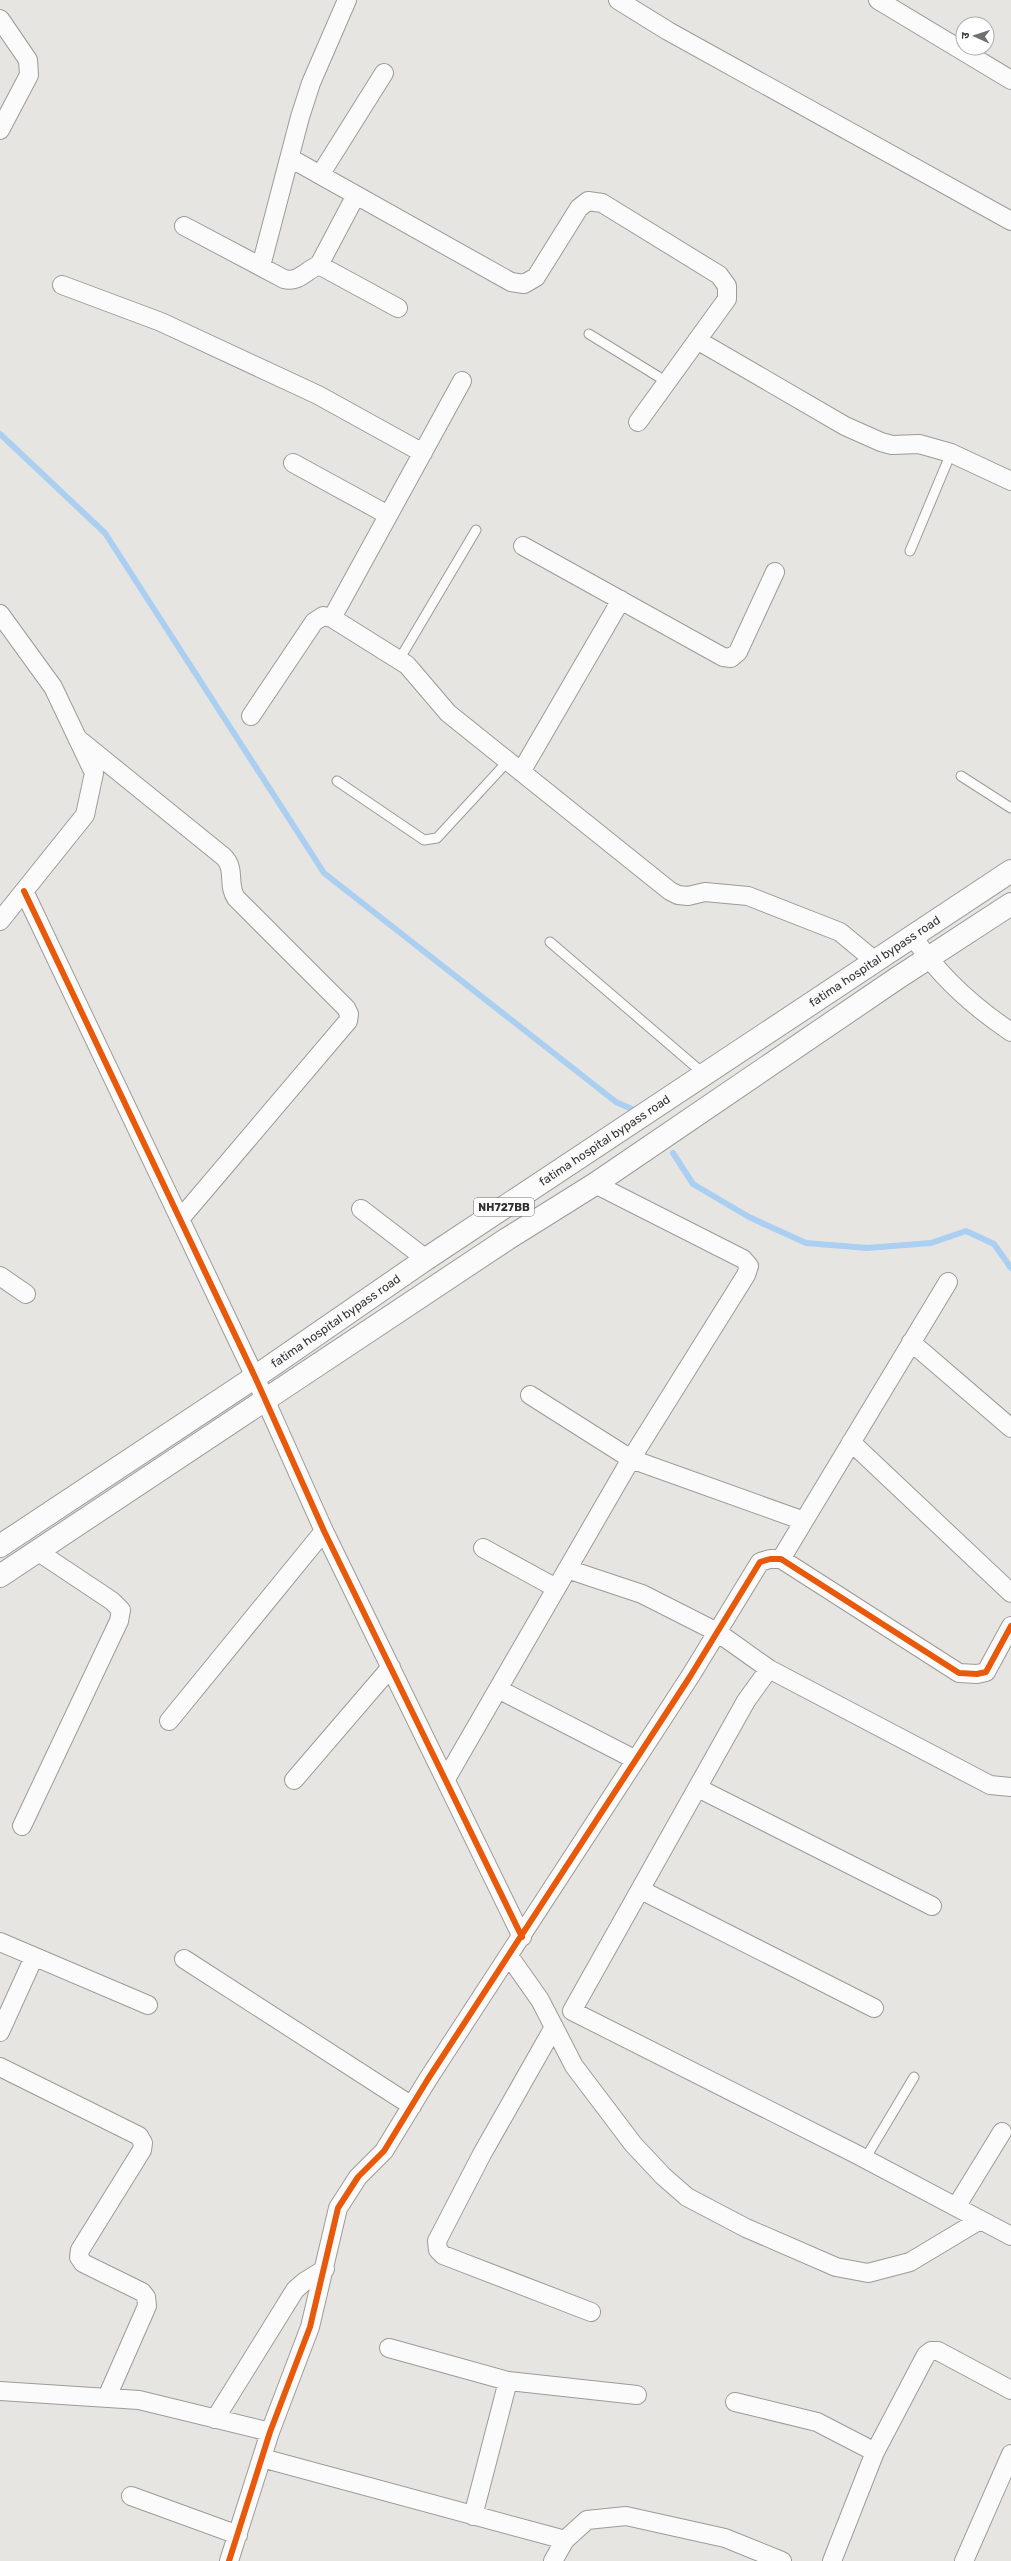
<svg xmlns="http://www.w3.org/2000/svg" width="1011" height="2561" font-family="Rubik,'Noto Sans Devanagari',sans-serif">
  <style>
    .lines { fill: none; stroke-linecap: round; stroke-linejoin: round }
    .stream { stroke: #abcff1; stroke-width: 6 }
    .service-casing { stroke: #9c9b98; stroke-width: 11 }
    .minor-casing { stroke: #9c9b98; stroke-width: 20 }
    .trunk-casing { stroke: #9c9b98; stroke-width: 24 }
    .service { stroke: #fbfbfb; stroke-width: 9 }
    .minor { stroke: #fbfbfb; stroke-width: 18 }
    .trunk { stroke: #fbfbfb; stroke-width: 22 }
    .cycleway-casing { stroke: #fff; stroke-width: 8 }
    .cycleway { stroke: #e8590c; stroke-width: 6 }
    .labels { text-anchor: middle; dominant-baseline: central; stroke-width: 3; stroke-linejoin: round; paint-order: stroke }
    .shield { fill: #fff; stroke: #706f6d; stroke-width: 1 }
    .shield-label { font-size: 11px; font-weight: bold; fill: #33312f }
    .street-label { font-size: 12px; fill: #33312f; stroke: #fff }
  </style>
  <rect width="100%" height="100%" fill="#e7e5e2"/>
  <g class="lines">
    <path class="stream" d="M 0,434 L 105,533 L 324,873 L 616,1102 L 634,1110
      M 673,1153 L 693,1184 L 749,1217 L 806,1243 L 867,1248 L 931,1243 L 966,1231 L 994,1244 L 1011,1268"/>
    <g class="service-casing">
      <path id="service" d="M 589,334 L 667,382
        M 910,551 L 951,453
        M 399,660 L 476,530
        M 961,776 L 1011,808
        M 337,781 L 424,840 L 437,838 L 508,761
        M 550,942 L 704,1074
        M 865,2159 L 914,2077"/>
    </g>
    <g class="minor-casing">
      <path id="minor" d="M 618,0 L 668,31 L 1011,221
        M 878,0 L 1011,80
        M 0,19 L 28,60 L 29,75 L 0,130
        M 290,158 L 511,282 L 524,284 L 536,277 L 579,208 L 588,201 L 602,203 L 719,275 L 727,286 L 727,299 L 638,422
        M 320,175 L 384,73
        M 184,226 L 284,279 C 299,283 306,270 319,265 L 398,308
        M 319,265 L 356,195
        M 261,266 L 300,117 L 311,83 L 347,0
        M 62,285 L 161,322 L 318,395 L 423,453
        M 697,340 L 845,426 L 881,442 L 892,445 L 919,444 L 951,453 L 1011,481
        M 293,463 L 388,515
        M 523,546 L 723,657 L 731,658 L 738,652 L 775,572
        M 0,614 L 53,687 L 94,773 L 85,815 L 0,921
        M 332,618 L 462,381
        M 251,716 L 314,622 L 323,616 L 332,618 L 407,665 L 448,713 L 670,891 L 678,895 L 688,896 L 705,892 L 748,896 L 840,932 L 875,961
        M 77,738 L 224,857 C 236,869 227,885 236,898 L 346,1008 L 349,1014 L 348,1021 L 180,1219
        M 521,772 L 621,600
        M 24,891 L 255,1377 L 324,1531 L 522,1937
        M 913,936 C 937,974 974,1007 1011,1032
        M 361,1209 L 426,1259
        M 0,1276 L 26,1294
        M 911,1342 L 1011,1428
        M 530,1395 L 631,1459 L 746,1275 L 749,1266 L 743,1259 L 595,1184
        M 851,1442 L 1011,1593
        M 483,1548 L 556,1588
        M 781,1559 L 948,1282
        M 567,1569 L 642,1594 L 717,1632 L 769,1669
        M 498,1689 L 636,1760
        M 169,1721 L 324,1531
        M 446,1779 L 631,1459 L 804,1521
        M 294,1780 L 391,1667
        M 1011,1787 L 990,1785 L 769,1669 L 746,1701 L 572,2011 L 854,2153 L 1011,2236
        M 698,1788 L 932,1906
        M 22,1826 L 119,1621 L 121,1610 L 112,1601 L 37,1551
        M 641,1890 L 874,2008
        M 0,1942 L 148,2005
        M 509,1956 L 540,2000 L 574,2066 L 633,2144 L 663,2176 L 687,2197 L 746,2228 L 836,2267 L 868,2273 L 910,2262 L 980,2220
        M 184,1959 L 412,2106
        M 554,2027 L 482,2154 L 437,2241 L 438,2250 L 443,2255 L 591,2312
        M 0,2032 L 34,1957
        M 0,2067 L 139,2136 L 143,2143 L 142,2150 L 80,2250 L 79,2257 L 83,2263 L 142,2292 L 146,2297 L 147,2306 L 107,2397
        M 956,2207 L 1002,2132
        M 389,2348 L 508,2381 L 637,2395
        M 0,2391 L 139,2400 L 270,2432
        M 735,2402 L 817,2422 L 875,2452
        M 215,2419 L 295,2290 L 304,2282 L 325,2269
        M 262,2458 L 565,2540 L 587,2520 L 626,2516 L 725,2538 L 782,2561
        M 131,2496 L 238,2535
        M 473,2516 L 508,2381
        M 229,2561 L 270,2432 L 310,2327 L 338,2208 L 358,2177 L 384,2151 L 428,2079 L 691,1675 L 760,1562 L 770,1559 L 781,1559 L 959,1673 L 977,1674 L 986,1672 L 1011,1626
        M 553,2561 L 565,2540
        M 832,2561 L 875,2452 L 926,2355 L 931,2351 L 938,2351 L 1011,2390
        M 964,2561 L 1011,2454"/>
    </g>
    <g class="trunk-casing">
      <g id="trunk">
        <path id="s1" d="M 0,1546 L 255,1377 L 426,1259 L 1011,871"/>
        <path d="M 0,1576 L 507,1239 L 595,1184 L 896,979 L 1011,904"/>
      </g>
    </g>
    <use href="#service" class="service"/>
    <use href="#minor" class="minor"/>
    <use href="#trunk" class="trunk"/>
    <g class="cycleway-casing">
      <path id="cycleway" d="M 24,891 L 255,1377 L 324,1531 L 522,1937
        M 229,2561 L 270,2432 L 310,2327 L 338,2208 L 358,2177 L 384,2151 L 428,2079 L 691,1675 L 760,1562 L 770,1559 L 781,1559 L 959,1673 L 977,1674 L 986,1672 L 1011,1626"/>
    </g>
    <use href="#cycleway" class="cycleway"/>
  </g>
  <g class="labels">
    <rect class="shield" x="474" y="1198" width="60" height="18" rx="3"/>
    <g class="shield-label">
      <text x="504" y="1207">NH727BB</text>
    </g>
    <g class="street-label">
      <text stroke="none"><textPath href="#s1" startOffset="1052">fatima hospital bypass road</textPath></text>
      <text stroke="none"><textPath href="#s1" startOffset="728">fatima hospital bypass road</textPath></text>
      <text stroke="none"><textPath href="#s1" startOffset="404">fatima hospital bypass road</textPath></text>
    </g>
  </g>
  <g transform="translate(975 36) rotate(273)"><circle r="19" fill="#ffffff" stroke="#adadac"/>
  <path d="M0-3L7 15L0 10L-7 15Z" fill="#72706e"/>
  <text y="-6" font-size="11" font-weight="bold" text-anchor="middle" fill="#33312f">उ</text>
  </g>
</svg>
